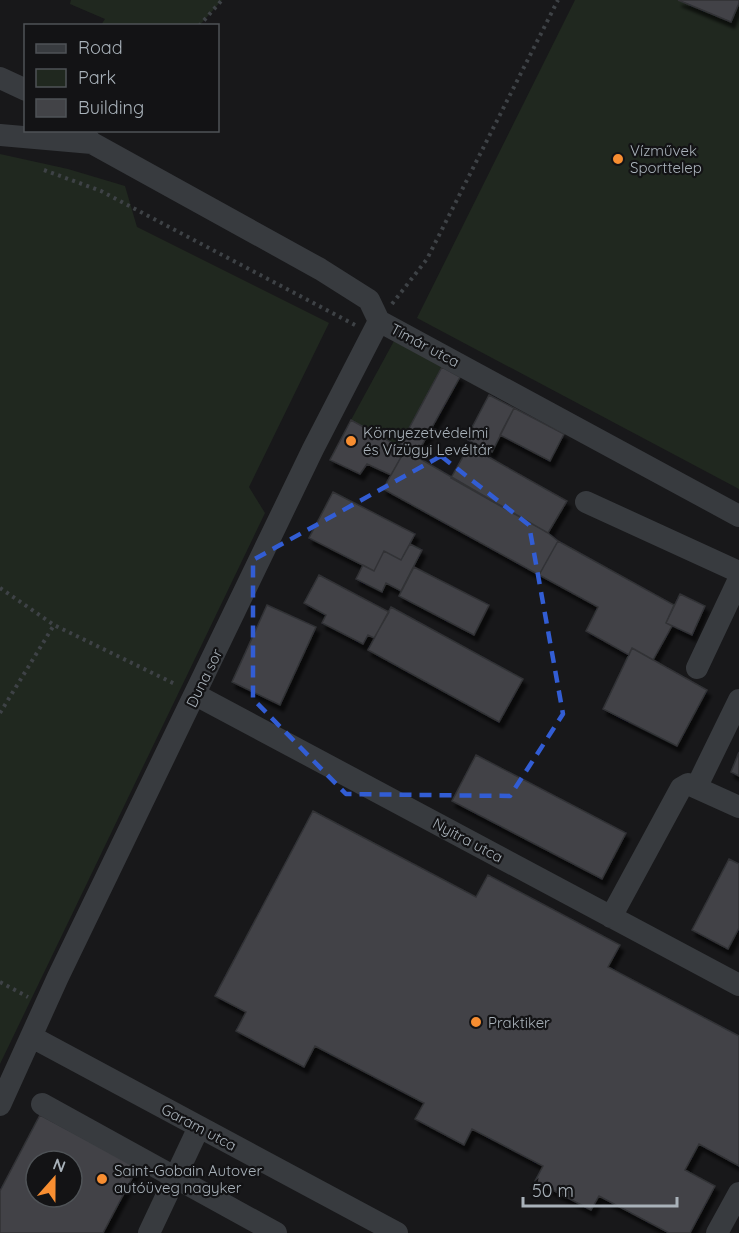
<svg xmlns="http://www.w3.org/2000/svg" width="739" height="1233" font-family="Quicksand,sans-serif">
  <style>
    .green { fill: #20281f }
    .building { fill: #424347; stroke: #313236; stroke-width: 1.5; fill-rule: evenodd; filter: url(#shadow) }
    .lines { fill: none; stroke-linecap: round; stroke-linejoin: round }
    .path { stroke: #3e4246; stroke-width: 4; stroke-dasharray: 3 4.5; stroke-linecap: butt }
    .minor { stroke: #383b3f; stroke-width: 22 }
    .marked { fill: none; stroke: #325dd4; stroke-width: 4.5; stroke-dasharray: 12 8; stroke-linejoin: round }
    .poi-dot { fill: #f88e31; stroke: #131315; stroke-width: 2 }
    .labels { text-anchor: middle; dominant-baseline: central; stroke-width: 4.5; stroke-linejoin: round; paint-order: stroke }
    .poi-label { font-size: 15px; fill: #a9b2ba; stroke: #131315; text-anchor: start }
    .street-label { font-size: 15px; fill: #a9b2ba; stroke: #131315 }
  </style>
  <defs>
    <filter id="shadow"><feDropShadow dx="3.5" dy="6" stdDeviation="1.5" flood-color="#0009"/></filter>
  </defs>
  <rect width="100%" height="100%" fill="#18181a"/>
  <path class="green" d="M 71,0 L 222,0 L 199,26 L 101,25 L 105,19 L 70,4 Z
    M 575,0 L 739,0 L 739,489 L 417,318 Z
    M 0,154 L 68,169 L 125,186 L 137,227 L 329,323 L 249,487 L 265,513 L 0,1064 Z
    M 394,341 L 442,367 L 399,447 L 351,420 Z"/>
  <path class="building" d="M 678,0 L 739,0 L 739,3 L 731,22 Z
    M 442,367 L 460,377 L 416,456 L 399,447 Z
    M 489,395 L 514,408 L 492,452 L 466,439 Z
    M 514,408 L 564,434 L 550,461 L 500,435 Z
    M 351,420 L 405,450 L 391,475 L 367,464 L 360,474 L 330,460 Z
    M 469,446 L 567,501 L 548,533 L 451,478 Z
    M 405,450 L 548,533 L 558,541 L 539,575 L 383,489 Z
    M 333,492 L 415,534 L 401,560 L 384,551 L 374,571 L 309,538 Z
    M 558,541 L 674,605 L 666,623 L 672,626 L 653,660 L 632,648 L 629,655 L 586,631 L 598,607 L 539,575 Z
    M 410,544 L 422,550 L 401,591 L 386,583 L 382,592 L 356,579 L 363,565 L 374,571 L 384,551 L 401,560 Z
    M 414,567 L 489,605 L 474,635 L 399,596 Z
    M 319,575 L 389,612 L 374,638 L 368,635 L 363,644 L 322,623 L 326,615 L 304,603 Z
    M 680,594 L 705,606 L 692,635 L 666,623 Z
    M 267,605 L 316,627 L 280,705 L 232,682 Z
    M 391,607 L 523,679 L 499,722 L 368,650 Z
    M 632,648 L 707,690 L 677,746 L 603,709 Z
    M 739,752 L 739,776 L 731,772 Z
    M 476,755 L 626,833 L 602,879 L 452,801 Z
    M 313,811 L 476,897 L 488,875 L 620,945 L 608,967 L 739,1036 L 739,1166 L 699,1144 L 685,1170 L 715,1186 L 690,1233 L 669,1233 L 599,1196 L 591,1210 L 535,1181 L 543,1166 L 472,1129 L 464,1145 L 415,1119 L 424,1103 L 315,1046 L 304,1067 L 236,1031 L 246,1012 L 215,996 Z
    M 729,859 L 739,864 L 739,928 L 728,949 L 692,930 Z
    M 40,1115 L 138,1167 L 103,1233 L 0,1233 L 0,1191 ZM 36,1161 L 72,1161 L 72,1197 L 36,1197 Z"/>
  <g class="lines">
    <path class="path" d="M 199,26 L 222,0
      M 44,170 L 101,191 L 355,325
      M 392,304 L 427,259 L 558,0
      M 0,588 L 54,625 L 177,685
      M 0,713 L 54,625
      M 0,982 L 28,997"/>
    <path class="minor" d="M 0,78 L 26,90
      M 80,130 L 92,143 L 320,269 L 369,300 L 379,321 L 739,516
      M 0,135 L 92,143
      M 586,502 L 739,572
      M 697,668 L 739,579
      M 196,695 L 739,985
      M 697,786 L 739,700
      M 611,917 L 681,788 L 688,784 L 739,807
      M 32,1037 L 397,1233
      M 42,1104 L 276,1233
      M 0,1105 L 58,977 L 313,449 L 379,321
      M 149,1233 L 199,1127
      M 717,1233 L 739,1193"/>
  </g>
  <path class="marked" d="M 441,456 L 529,525 L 563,714 L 510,796 L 346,794 L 253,699 L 253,560 Z"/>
  <g class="poi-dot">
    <circle cx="618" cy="159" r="6"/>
    <circle cx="351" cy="441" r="6"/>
    <circle cx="476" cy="1022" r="6"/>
    <circle cx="102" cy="1179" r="6"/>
  </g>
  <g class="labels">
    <g class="poi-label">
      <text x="630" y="150">Vízművek<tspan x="630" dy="17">Sporttelep</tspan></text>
      <text x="363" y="432">Környezetvédelmi<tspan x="363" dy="17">és Vízügyi Levéltár</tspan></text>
      <text x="488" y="1022">Praktiker</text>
      <text x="114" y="1170">Saint-Gobain Autover<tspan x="114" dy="17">autóüveg nagyker</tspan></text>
    </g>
    <g class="street-label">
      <text transform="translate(425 345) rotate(28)">Tímár utca</text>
      <text transform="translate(204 678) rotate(-64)">Duna sor</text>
      <text transform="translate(468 840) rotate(28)">Nyitra utca</text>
      <text transform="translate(199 1127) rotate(28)">Garam utca</text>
    </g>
  </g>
  <rect x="24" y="24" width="195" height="108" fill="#131315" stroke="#4f5357" stroke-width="1.5"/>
  <rect x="36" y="44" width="30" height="9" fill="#383b3f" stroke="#4f5357" stroke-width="1.5"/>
  <text x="78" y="54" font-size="18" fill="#a9b2ba">Road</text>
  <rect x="36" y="69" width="30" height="18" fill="#20281f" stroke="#4f5357" stroke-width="1.5"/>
  <text x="78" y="84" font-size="18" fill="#a9b2ba">Park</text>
  <rect x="36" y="99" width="30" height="18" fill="#424347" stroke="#4f5357" stroke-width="1.5"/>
  <text x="78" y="114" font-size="18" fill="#a9b2ba">Building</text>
  <g transform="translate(54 1179) rotate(21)"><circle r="28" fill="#131315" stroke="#4f5357" stroke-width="1.5"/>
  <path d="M0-4.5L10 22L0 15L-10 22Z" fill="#f88e31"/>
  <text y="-9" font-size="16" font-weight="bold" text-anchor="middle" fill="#a9b2ba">N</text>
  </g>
  <path d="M523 1197v9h154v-9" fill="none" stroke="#a9b2ba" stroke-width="3"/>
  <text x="532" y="1197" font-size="18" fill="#a9b2ba" stroke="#131315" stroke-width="4.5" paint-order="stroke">50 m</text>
</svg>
